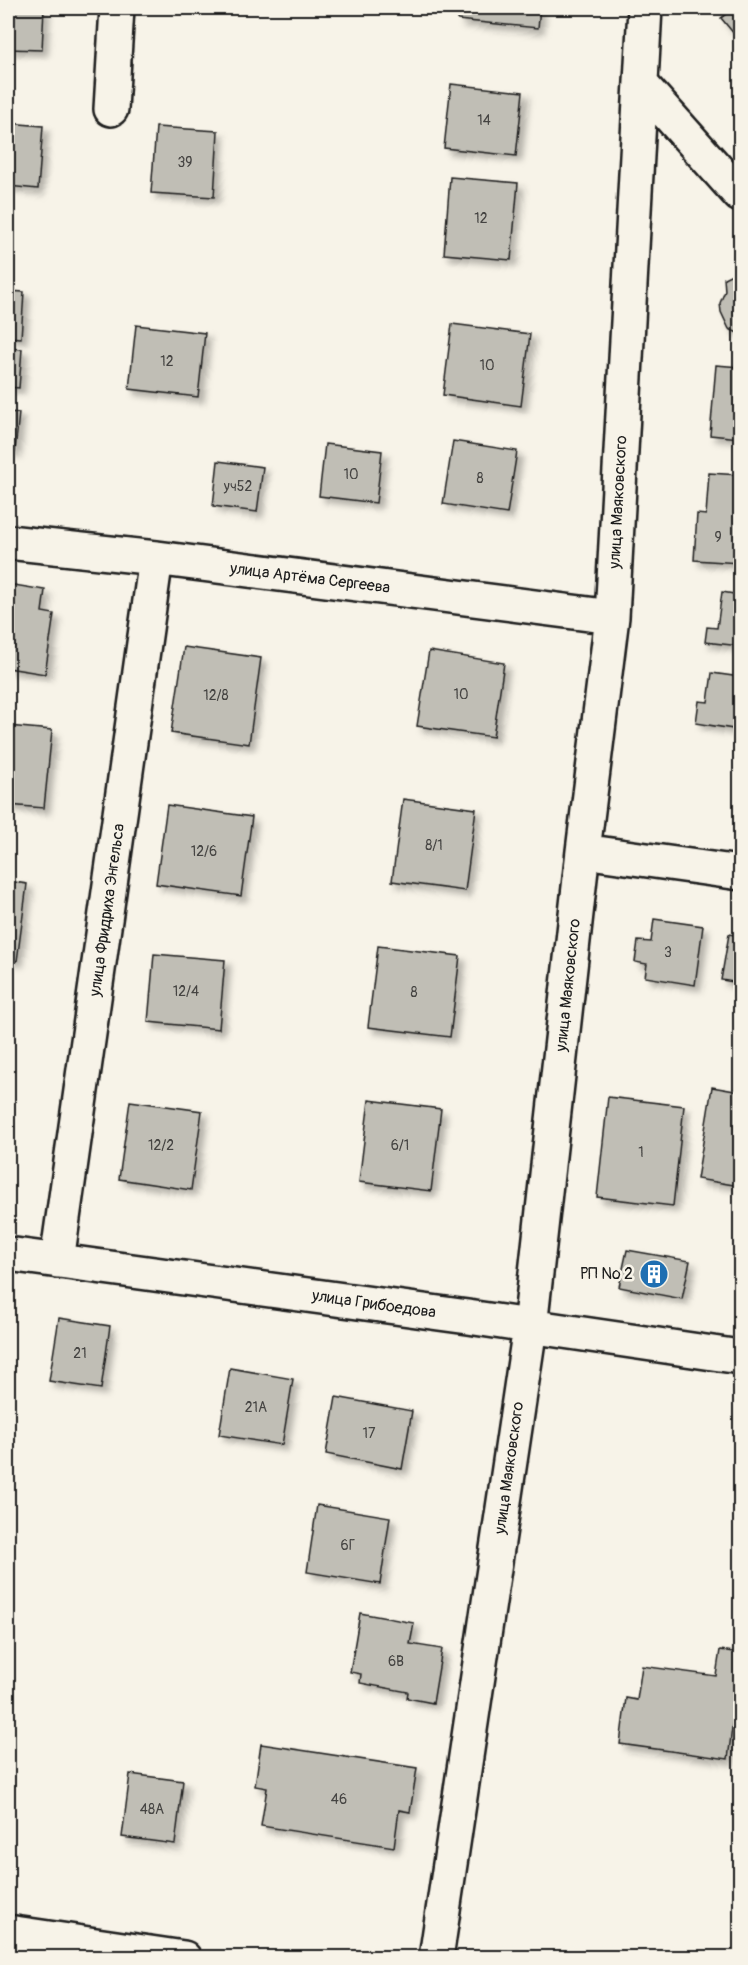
<svg xmlns="http://www.w3.org/2000/svg" width="748" height="1965" font-family="Pangolin,sans-serif">
  <style>
    .building { fill: #c0beb5; stroke: #1c1c1c; stroke-width: 1.5; filter: url(#shadow) }
    .lines { fill: none; stroke-linecap: round; stroke-linejoin: round }
    .minor-casing { stroke: #1c1c1c; stroke-width: 38 }
    .minor { stroke: #f7f3e8; stroke-width: 33 }
    .labels { text-anchor: middle; dominant-baseline: central; stroke-width: 5; stroke-linejoin: round; paint-order: stroke }
    .number-label { font-size: 14px; fill: #454442 }
    .street-label { font-size: 16px; fill: #1c1c1c; stroke: #f7f3e8 }
    .poi-label { font-size: 16px; fill: #1c1c1c; stroke: #f7f3e8; text-anchor: end }
  </style>
  <defs>
    <filter id="shadow"><feDropShadow dx="5.5" dy="5.5" stdDeviation="3" flood-color="#0004"/></filter>
  </defs>
  <rect width="100%" height="100%" fill="#f7f3e8"/>
  <filter id="ink" filterUnits="userSpaceOnUse"><feTurbulence type="fractalNoise" baseFrequency=".0167" numOctaves="2"/><feDisplacementMap in="SourceGraphic" scale="12" xChannelSelector="R" yChannelSelector="G"/><feConvolveMatrix kernelMatrix="1 2 1 2 8 2 1 2 1" color-interpolation-filters="sRGB"/></filter>
  <g filter="url(#ink)">
    <path class="building" d="M 8,8 L 44,8 L 42,50 L 8,49 Z
      M 460,8 L 540,8 L 538,28 L 458,20 Z
      M 734,8 L 740,8 L 740,41 L 721,18 Z
      M 451,84 L 523,92 L 516,156 L 444,148 Z
      M 8,123 L 43,126 L 38,189 L 8,186 Z
      M 156,127 L 218,131 L 214,197 L 151,193 Z
      M 450,177 L 518,183 L 511,260 L 444,254 Z
      M 736,272 L 740,273 L 740,334 L 729,329 L 721,312 L 720,303 L 725,291 L 724,278 Z
      M 8,291 L 24,292 L 21,338 L 8,337 Z
      M 452,324 L 530,334 L 521,406 L 443,395 Z
      M 136,325 L 205,333 L 198,397 L 129,389 Z
      M 8,348 L 22,349 L 19,388 L 8,387 Z
      M 716,365 L 740,367 L 740,438 L 710,435 Z
      M 8,412 L 19,413 L 15,451 L 8,450 Z
      M 453,441 L 517,451 L 507,514 L 443,504 Z
      M 325,444 L 382,451 L 376,503 L 319,496 Z
      M 218,461 L 263,467 L 257,512 L 213,506 Z
      M 709,473 L 740,475 L 740,563 L 694,560 L 697,514 L 706,515 Z
      M 8,584 L 45,590 L 42,612 L 54,614 L 45,674 L 8,668 Z
      M 722,592 L 740,595 L 740,646 L 705,642 L 707,627 L 717,628 Z
      M 184,647 L 261,658 L 249,744 L 171,733 Z
      M 429,651 L 504,663 L 493,737 L 417,726 Z
      M 712,673 L 740,677 L 740,730 L 696,723 L 699,701 L 708,702 Z
      M 8,726 L 52,730 L 44,808 L 8,805 Z
      M 403,799 L 476,809 L 465,891 L 392,881 Z
      M 167,805 L 252,817 L 241,896 L 156,884 Z
      M 8,881 L 27,884 L 17,961 L 8,959 Z
      M 654,919 L 703,926 L 695,985 L 645,977 L 647,964 L 635,962 L 638,941 L 651,942 Z
      M 729,934 L 740,936 L 740,983 L 721,980 Z
      M 378,946 L 460,956 L 450,1037 L 368,1027 Z
      M 154,954 L 225,960 L 219,1029 L 148,1022 Z
      M 712,1087 L 740,1092 L 740,1186 L 697,1179 Z
      M 608,1097 L 684,1106 L 673,1206 L 597,1197 Z
      M 369,1100 L 441,1109 L 431,1191 L 359,1182 Z
      M 130,1101 L 202,1111 L 191,1190 L 119,1179 Z
      M 627,1250 L 690,1261 L 682,1299 L 619,1287 Z
      M 59,1318 L 110,1326 L 101,1389 L 49,1381 Z
      M 230,1368 L 293,1379 L 282,1445 L 219,1435 Z
      M 336,1397 L 412,1411 L 402,1469 L 326,1454 Z
      M 317,1505 L 390,1517 L 380,1584 L 307,1572 Z
      M 360,1613 L 414,1623 L 410,1644 L 442,1649 L 433,1703 L 407,1698 L 408,1692 L 360,1683 L 361,1674 L 350,1672 Z
      M 720,1650 L 740,1653 L 740,1721 L 733,1720 L 728,1759 L 620,1744 L 626,1698 L 637,1700 L 642,1666 L 716,1676 Z
      M 261,1744 L 417,1768 L 410,1812 L 399,1810 L 394,1847 L 261,1826 L 267,1788 L 255,1786 Z
      M 130,1774 L 183,1781 L 175,1844 L 122,1837 Z"/>
    <g class="lines">
      <g class="minor-casing">
        <path id="minor" d="M 641,84 L 740,195
          M 111,109 L 117,8
          M 8,542 L 156,558 L 612,617
          M 583,851 L 740,873
          M 8,1254 L 468,1317 L 740,1357
          M 57,1261 L 156,558
          M 8,1932 L 184,1958
          M 436,1958 L 530,1327 L 583,851 L 612,617 L 645,8"/>
      </g>
      <use href="#minor" class="minor"/>
    </g>
  </g>
  <defs>
    <g id="building-disc" transform="scale(1.5)"><circle r="9.5" fill="#1f6fb2" stroke="#f7f3e8"/><path d="M-4-6H4V6H1V3H-1V6H-4ZM-2.5-4.3h1.7v1.8h-1.7ZM.8-4.3h1.7v1.8H.8ZM-2.5-1h1.7V.8h-1.7ZM.8-1h1.7V.8H.8Z" fill="#fff"/></g>
  </defs>
  <g fill-rule="evenodd">
    <use href="#building-disc" x="654" y="1274"/>
  </g>
  <g class="labels">
    <g class="number-label">
      <text x="484" y="120">14</text>
      <text x="185" y="162">39</text>
      <text x="481" y="218">12</text>
      <text x="167" y="361">12</text>
      <text x="487" y="365">10</text>
      <text x="351" y="474">10</text>
      <text x="480" y="478">8</text>
      <text x="238" y="486">уч52</text>
      <text x="718" y="537">9</text>
      <text x="461" y="694">10</text>
      <text x="216" y="695">12/8</text>
      <text x="434" y="845">8/1</text>
      <text x="204" y="851">12/6</text>
      <text x="668" y="952">3</text>
      <text x="186" y="991">12/4</text>
      <text x="414" y="992">8</text>
      <text x="161" y="1145">12/2</text>
      <text x="400" y="1145">6/1</text>
      <text x="641" y="1152">1</text>
      <text x="80" y="1353">21</text>
      <text x="256" y="1407">21А</text>
      <text x="369" y="1433">17</text>
      <text x="348" y="1545">6Г</text>
      <text x="396" y="1661">6В</text>
      <text x="339" y="1799">46</text>
      <text x="152" y="1809">48А</text>
    </g>
    <g class="street-label">
      <text transform="translate(618 502) rotate(-87)">улица Маяковского</text>
      <text transform="translate(310 578) rotate(7)">улица Артёма Сергеева</text>
      <text transform="translate(107 910) rotate(-82)">улица Фридриха Энгельса</text>
      <text transform="translate(568 985) rotate(-84)">улица Маяковского</text>
      <text transform="translate(374 1304) rotate(8)">улица Грибоедова</text>
      <text transform="translate(509 1468) rotate(-82)">улица Маяковского</text>
    </g>
    <g class="poi-label">
      <text x="633" y="1274">РП № 2</text>
    </g>
  </g>
  <rect width="748" height="1965" fill="none" stroke="#f7f3e8" stroke-width="30"/>
  <rect x="15" y="15" width="718" height="1935" fill="none" stroke="#1c1c1c" stroke-width="2" filter="url(#ink)"/>
</svg>
